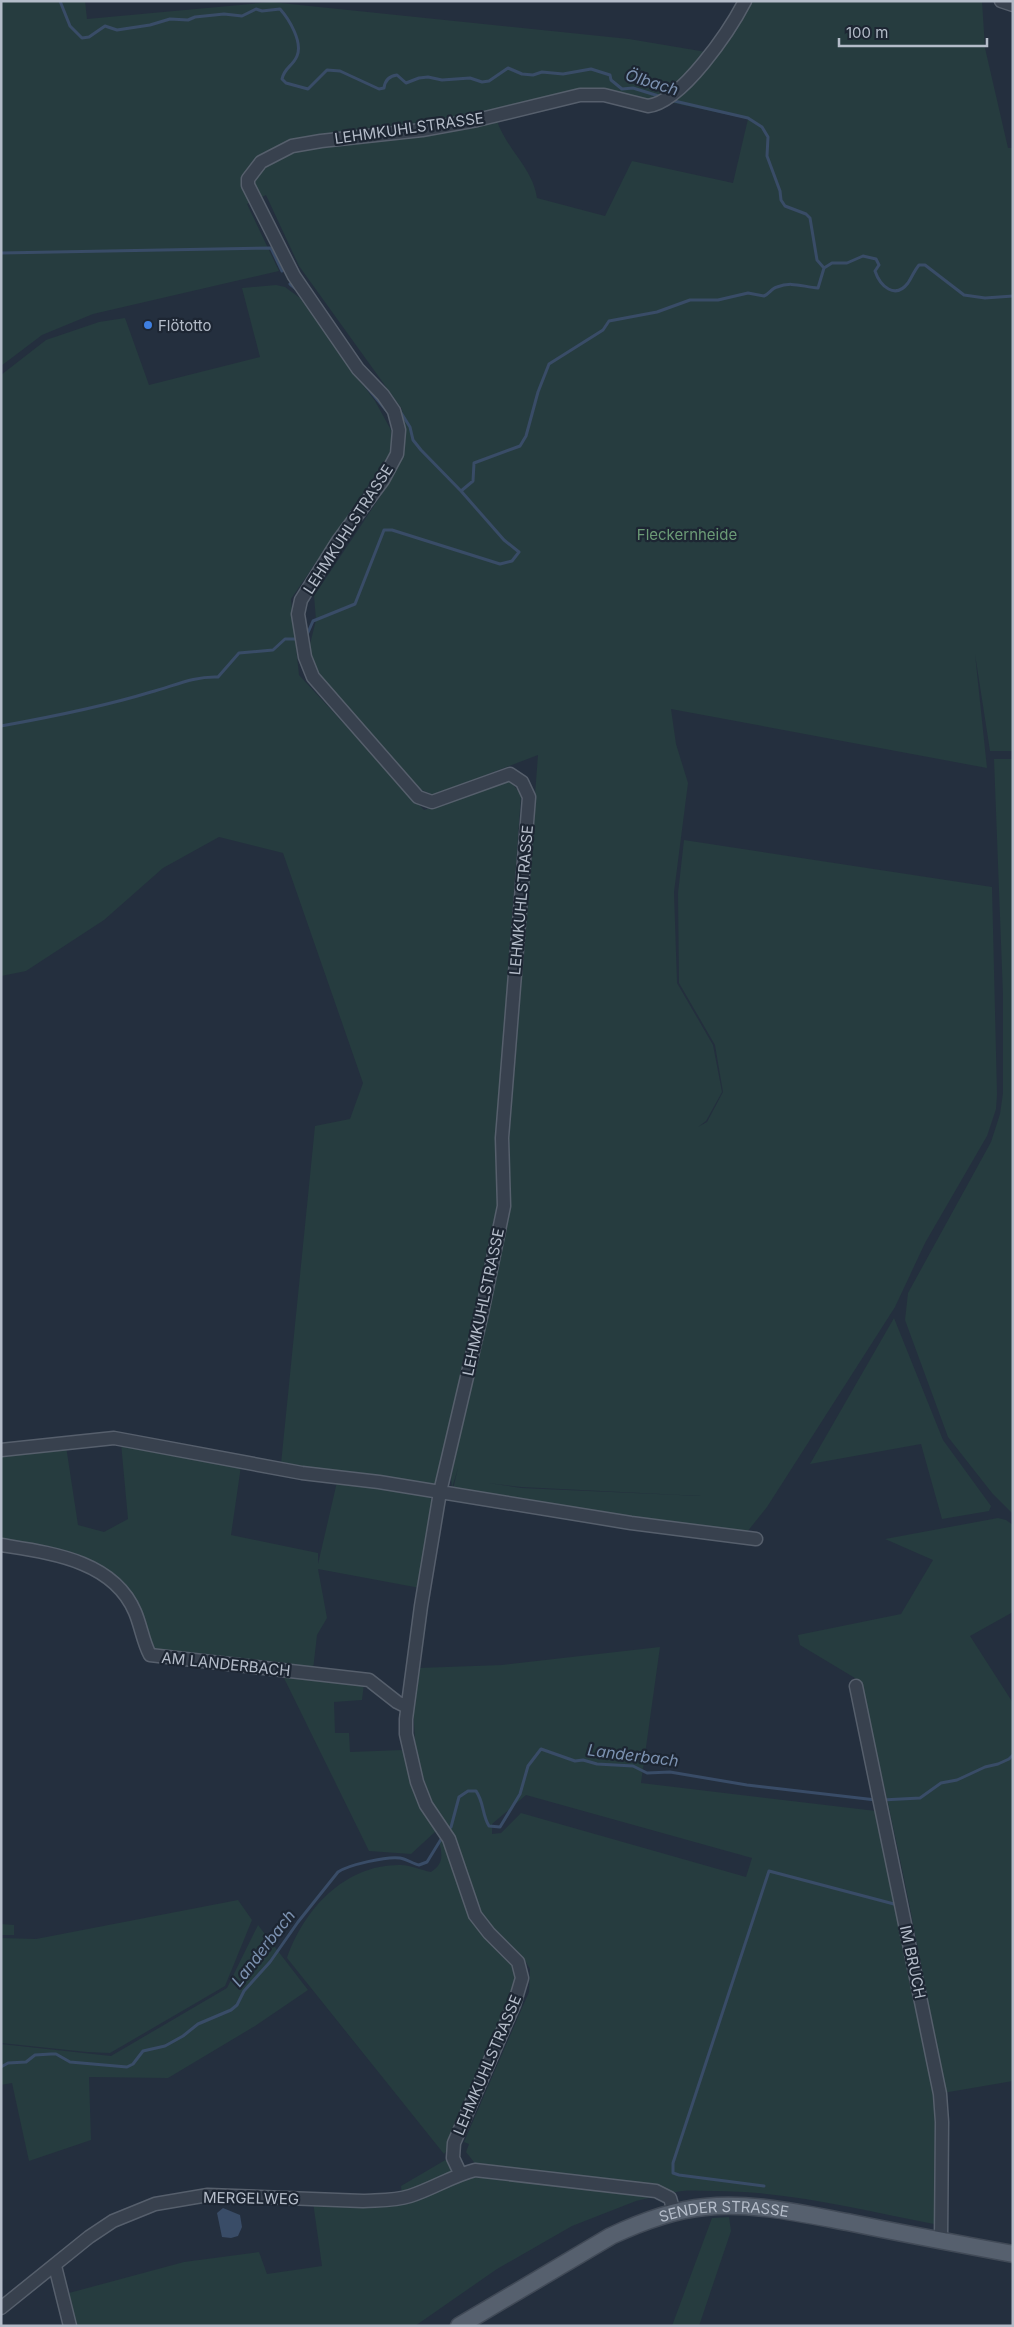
<svg xmlns="http://www.w3.org/2000/svg" width="1014" height="2327" font-family="Inter,sans-serif">
  <style>
    .green { fill: #263c3f; fill-rule: evenodd }
    .water { fill: #394c67 }
    .lines { fill: none; stroke-linecap: round; stroke-linejoin: round }
    .stream { stroke: #394c67; stroke-width: 3 }
    .minor-casing { stroke: #565f6c; stroke-width: 15 }
    .major-casing { stroke: #414a57; stroke-width: 19 }
    .minor { stroke: #38414e; stroke-width: 12 }
    .major { stroke: #56606e; stroke-width: 16 }
    .shop-dot { fill: #3f7fe0; stroke: #1d2633; stroke-width: 2 }
    .labels { text-anchor: middle; dominant-baseline: central; stroke-width: 4.5; stroke-linejoin: round; paint-order: stroke }
    .street-label { font-size: 15px; fill: #b4bcc9; stroke: #1d2633 }
    .poi-label { font-size: 15px; fill: #b4bcc9; stroke: #1d2633; text-anchor: start }
    .park-label { font-size: 15px; fill: #6b9a76; stroke: #1d2633 }
    .water-label { font-size: 16px; font-style: italic; fill: #7c92b1; stroke: #1d2633 }
  </style>
  <rect width="100%" height="100%" fill="#242f3e"/>
  <path class="green" d="M 1,1 L 85,1 L 87,19 L 271,2 L 629,39 L 718,54 L 737,26 L 750,1 L 982,1 L 985,48 L 1008,148 L 1013,148 L 1013,751 L 990,751 L 975,654 L 987,768 L 671,709 L 676,744 L 688,783 L 674,892 L 677,983 L 713,1045 L 722,1092 L 706,1121 L 698,1127 L 707,1122 L 723,1092 L 715,1045 L 679,983 L 678,893 L 684,840 L 992,887 L 997,1094 L 996,1109 L 987,1136 L 925,1243 L 895,1307 L 767,1507 L 747,1532 L 634,1518 L 453,1489 L 458,1468 L 452,1488 L 451,1478 L 508,1207 L 509,1139 L 538,755 L 433,795 L 420,789 L 314,668 L 309,648 L 316,620 L 314,596 L 386,488 L 405,448 L 402,409 L 299,266 L 266,195 L 247,204 L 279,271 L 93,314 L 42,335 L 1,366 ZM 604,91 L 648,101 L 669,102 L 748,119 L 733,183 L 632,161 L 605,216 L 537,198 C 533,166 501,145 495,113 ZM 488,1483 L 521,1487 L 701,1496 L 521,1488 Z
    M 276,285 L 285,287 L 300,298 L 375,401 L 391,430 L 391,452 L 291,599 L 299,675 L 424,810 L 509,779 L 521,795 L 496,1138 L 498,1206 L 478,1311 L 435,1487 L 281,1464 L 315,1126 L 350,1119 L 363,1083 L 283,853 L 219,837 L 163,868 L 104,920 L 26,971 L 1,976 L 1,375 L 46,340 L 99,322 L 125,318 L 149,385 L 260,357 L 242,288 Z
    M 994,759 L 1013,759 L 1013,1514 L 992,1493 L 948,1437 L 905,1320 L 908,1293 L 991,1142 L 1000,1114 L 1003,1093 L 1003,995 Z
    M 894,1318 L 943,1440 L 991,1506 L 989,1511 L 942,1519 L 921,1444 L 810,1464 Z
    M 121,1443 L 241,1466 L 231,1535 L 318,1553 L 318,1564 L 337,1482 L 427,1495 L 435,1503 L 420,1588 L 318,1569 L 327,1618 L 317,1635 L 313,1670 L 153,1651 L 148,1638 L 147,1624 L 137,1604 L 106,1572 L 1,1542 L 1,1453 L 66,1446 L 78,1525 L 104,1532 L 128,1519 Z
    M 998,1518 L 1006,1520 L 1013,1525 L 1013,1612 L 970,1636 L 1013,1703 L 1013,2081 L 943,2093 C 922,1955 892,1817 860,1681 L 800,1645 L 798,1635 L 901,1614 L 933,1560 L 885,1539 Z
    M 660,1647 L 641,1783 L 876,1811 L 935,2094 L 934,2224 C 862,2210 788,2191 714,2191 C 700,2191 686,2189 672,2193 L 477,2166 L 466,2152 L 469,2144 L 464,2142 L 529,1992 L 530,1969 L 523,1957 L 477,1912 L 465,1865 L 432,1801 L 416,1758 L 413,1706 L 418,1668 L 502,1665 ZM 526,1795 L 752,1858 L 746,1877 L 521,1813 L 501,1833 L 492,1834 L 492,1824 Z
    M 283,1676 L 364,1684 L 362,1700 L 334,1702 L 335,1733 L 349,1733 L 350,1752 L 402,1750 L 422,1806 L 436,1831 L 411,1854 L 369,1851 Z
    M 443,1838 L 470,1915 L 516,1970 L 515,1989 L 449,2148 L 444,2154 L 287,1958 C 304,1909 345,1864 401,1865 C 410,1865 421,1870 431,1872 C 443,1864 443,1856 439,1842 Z
    M 238,1900 L 252,1920 L 225,1986 L 110,2053 L 87,2052 L 1,2043 L 1,1938 L 36,1939 Z
    M 1,1924 L 14,1925 L 14,1935 L 1,1935 Z
    M 258,1925 L 308,1990 L 255,2026 L 168,2078 L 89,2077 L 91,2140 L 29,2161 L 12,2083 L 1,2085 L 1,2044 L 111,2056 L 227,1988 Z
    M 447,2159 L 453,2172 L 402,2195 L 401,2186 Z
    M 476,2174 L 657,2196 L 636,2201 L 572,2226 L 497,2269 L 415,2326 L 76,2326 L 69,2293 L 184,2262 L 259,2252 L 267,2274 L 322,2266 L 313,2202 L 362,2206 Z
    M 729,2217 L 731,2231 L 699,2326 L 672,2326 L 712,2218 Z"/>
  <path class="water" d="M 223,2208 L 240,2215 L 242,2227 L 238,2236 L 231,2238 L 222,2237 L 217,2213 Z"/>
  <g class="lines">
    <path class="stream" d="M 60,1 L 70,26 L 82,38 L 89,37 L 105,26 L 117,30 L 150,25 L 170,19 L 188,20 L 195,17 L 224,14 L 242,16 L 256,9 L 262,11 L 280,9 C 289,19 303,42 297,56 C 293,66 284,68 282,79 L 286,83 L 308,89 L 327,70 L 340,71 L 379,89 L 384,88 C 385,80 389,76 397,75 L 406,83 L 419,78 L 428,77 L 442,80 L 470,78 L 482,82 L 489,81 L 508,68 L 522,74 L 533,75 L 542,72 L 563,74 L 591,69 L 610,75 L 611,80 L 622,89 L 633,88 L 662,97
      M 670,100 L 748,118 L 762,127 L 768,137 L 767,156 L 780,191 L 781,200 L 785,206 L 806,214 L 810,218 L 817,260 L 824,268 L 832,263 L 847,263 L 863,256 L 876,259 L 879,265 L 875,271 C 880,286 895,300 908,283 C 912,277 914,271 919,265 L 925,265 L 964,295 L 985,298 L 1013,296
      M 1,253 L 271,248 L 282,271
      M 290,284 L 297,290
      M 366,386 L 386,410
      M 398,408 L 410,427 L 413,440 L 421,450 L 461,491 L 473,481 L 474,463 L 520,446 L 526,436 L 538,392 L 549,364 L 603,330 L 609,321 L 657,312 L 690,300 L 718,300 L 748,293 L 764,296 C 769,294 772,288 777,287 C 792,281 803,287 818,288 L 824,268
      M 306,637 L 313,621 L 355,604 L 384,530 L 392,530 L 500,564 L 512,561 L 519,552 L 504,540 L 461,491
      M 1,726 C 51,717 102,707 151,692 C 174,686 193,676 218,677 L 239,653 L 273,650 L 285,639 L 297,639
      M 882,1800 L 920,1798 L 941,1783 L 957,1780 L 985,1767 L 998,1764 L 1009,1759 L 1013,1755
      M 447,1831 L 451,1827 L 459,1797 L 468,1791 L 476,1791 C 484,1802 482,1815 489,1826 L 500,1827 L 520,1794 L 528,1766 L 541,1749 L 575,1761 L 583,1760 L 597,1764 L 633,1766 L 647,1773 L 670,1772 L 747,1785 L 876,1800
      M 1,2067 L 8,2063 L 26,2062 L 35,2055 L 51,2054 L 56,2054 L 70,2062 L 127,2067 L 133,2064 L 143,2051 L 165,2046 L 183,2036 L 198,2024 L 231,2010 L 237,2005 L 244,1991 L 270,1962 L 298,1922 L 338,1872 C 348,1865 387,1856 400,1858 C 407,1859 413,1864 419,1865 L 427,1862 L 443,1836
      M 764,2186 L 679,2175 L 673,2173 L 673,2163 L 769,1871 L 894,1904"/>
    <g class="minor-casing">
      <path id="minor" d="M 1001,1 L 1013,5
        M 1,1450 L 114,1438 L 302,1473 L 379,1482 L 631,1523 L 756,1539
        M 1,1545 C 50,1553 113,1560 135,1612 C 141,1626 143,1642 150,1655 L 369,1680 L 397,1702 L 407,1707
        M 856,1686 L 940,2094 L 942,2122 L 941,2240
        M 460,2173 L 453,2158 L 454,2143 L 514,2005 L 522,1978 L 518,1962 L 489,1933 L 475,1915 L 449,1839 L 426,1805 L 417,1782 L 406,1734 L 406,1719 L 421,1606 L 440,1492 L 482,1313 L 504,1206 L 502,1138 L 529,797 L 522,782 L 510,774 L 432,802 L 418,797 L 313,677 L 305,657 L 298,614 L 301,600 L 338,541 L 383,480 L 397,454 L 399,430 L 394,411 L 383,395 L 358,369 L 294,276 L 248,185 L 248,179 L 261,162 L 292,146 L 321,141 L 422,130 L 477,120 L 580,95 L 604,95 L 648,106 C 682,102 730,30 745,1
        M 55,2266 L 70,2326
        M 1,2308 L 89,2237 L 113,2221 L 155,2204 L 208,2195 L 363,2201 C 378,2200 395,2201 410,2196 C 432,2189 452,2176 475,2170 L 656,2191 L 670,2198 L 674,2212"/>
    </g>
    <g class="major-casing">
      <g id="major">
        <path id="s1" d="M 459,2326 L 611,2236 C 641,2222 672,2210 705,2207 C 754,2202 804,2214 852,2223 C 905,2234 959,2244 1013,2254"/>
      </g>
    </g>
    <use href="#minor" class="minor"/>
    <use href="#major" class="major"/>
  </g>
  <circle class="shop-dot" cx="148" cy="325" r="5"/>
  <g class="labels">
    <g class="street-label">
      <text transform="translate(409 128) rotate(-8)">LEHMKUHLSTRASSE</text>
      <text transform="translate(348 529) rotate(-57)">LEHMKUHLSTRASSE</text>
      <text transform="translate(521 900) rotate(-85)">LEHMKUHLSTRASSE</text>
      <text transform="translate(483 1302) rotate(-78)">LEHMKUHLSTRASSE</text>
      <text transform="translate(226 1664) rotate(6)">AM LANDERBACH</text>
      <text transform="translate(913 1962) rotate(78)">IM BRUCH</text>
      <text transform="translate(487 2065) rotate(-67)">LEHMKUHLSTRASSE</text>
      <text transform="translate(251 2198) rotate(1)">MERGELWEG</text>
      <text stroke="none"><textPath href="#s1" startOffset="294">SENDER STRASSE</textPath></text>
    </g>
    <g class="poi-label">
      <text x="158" y="325">Flötotto</text>
    </g>
    <g class="park-label">
      <text x="687" y="534">Fleckernheide</text>
    </g>
    <g class="water-label">
      <text transform="translate(652 82) rotate(17)">Ölbach</text>
      <text transform="translate(633 1755) rotate(7)">Landerbach</text>
      <text transform="translate(263 1948) rotate(-52)">Landerbach</text>
    </g>
  </g>
  <rect width="1014" height="2327" fill="none" stroke="#b4bcc9" stroke-width="5"/>
  <path d="M839 38v8h148v-8" fill="none" stroke="#b4bcc9" stroke-width="2.5"/>
  <text x="846" y="38" font-size="15" fill="#b4bcc9" stroke="#1d2633" stroke-width="4" paint-order="stroke">100 m</text>
</svg>
